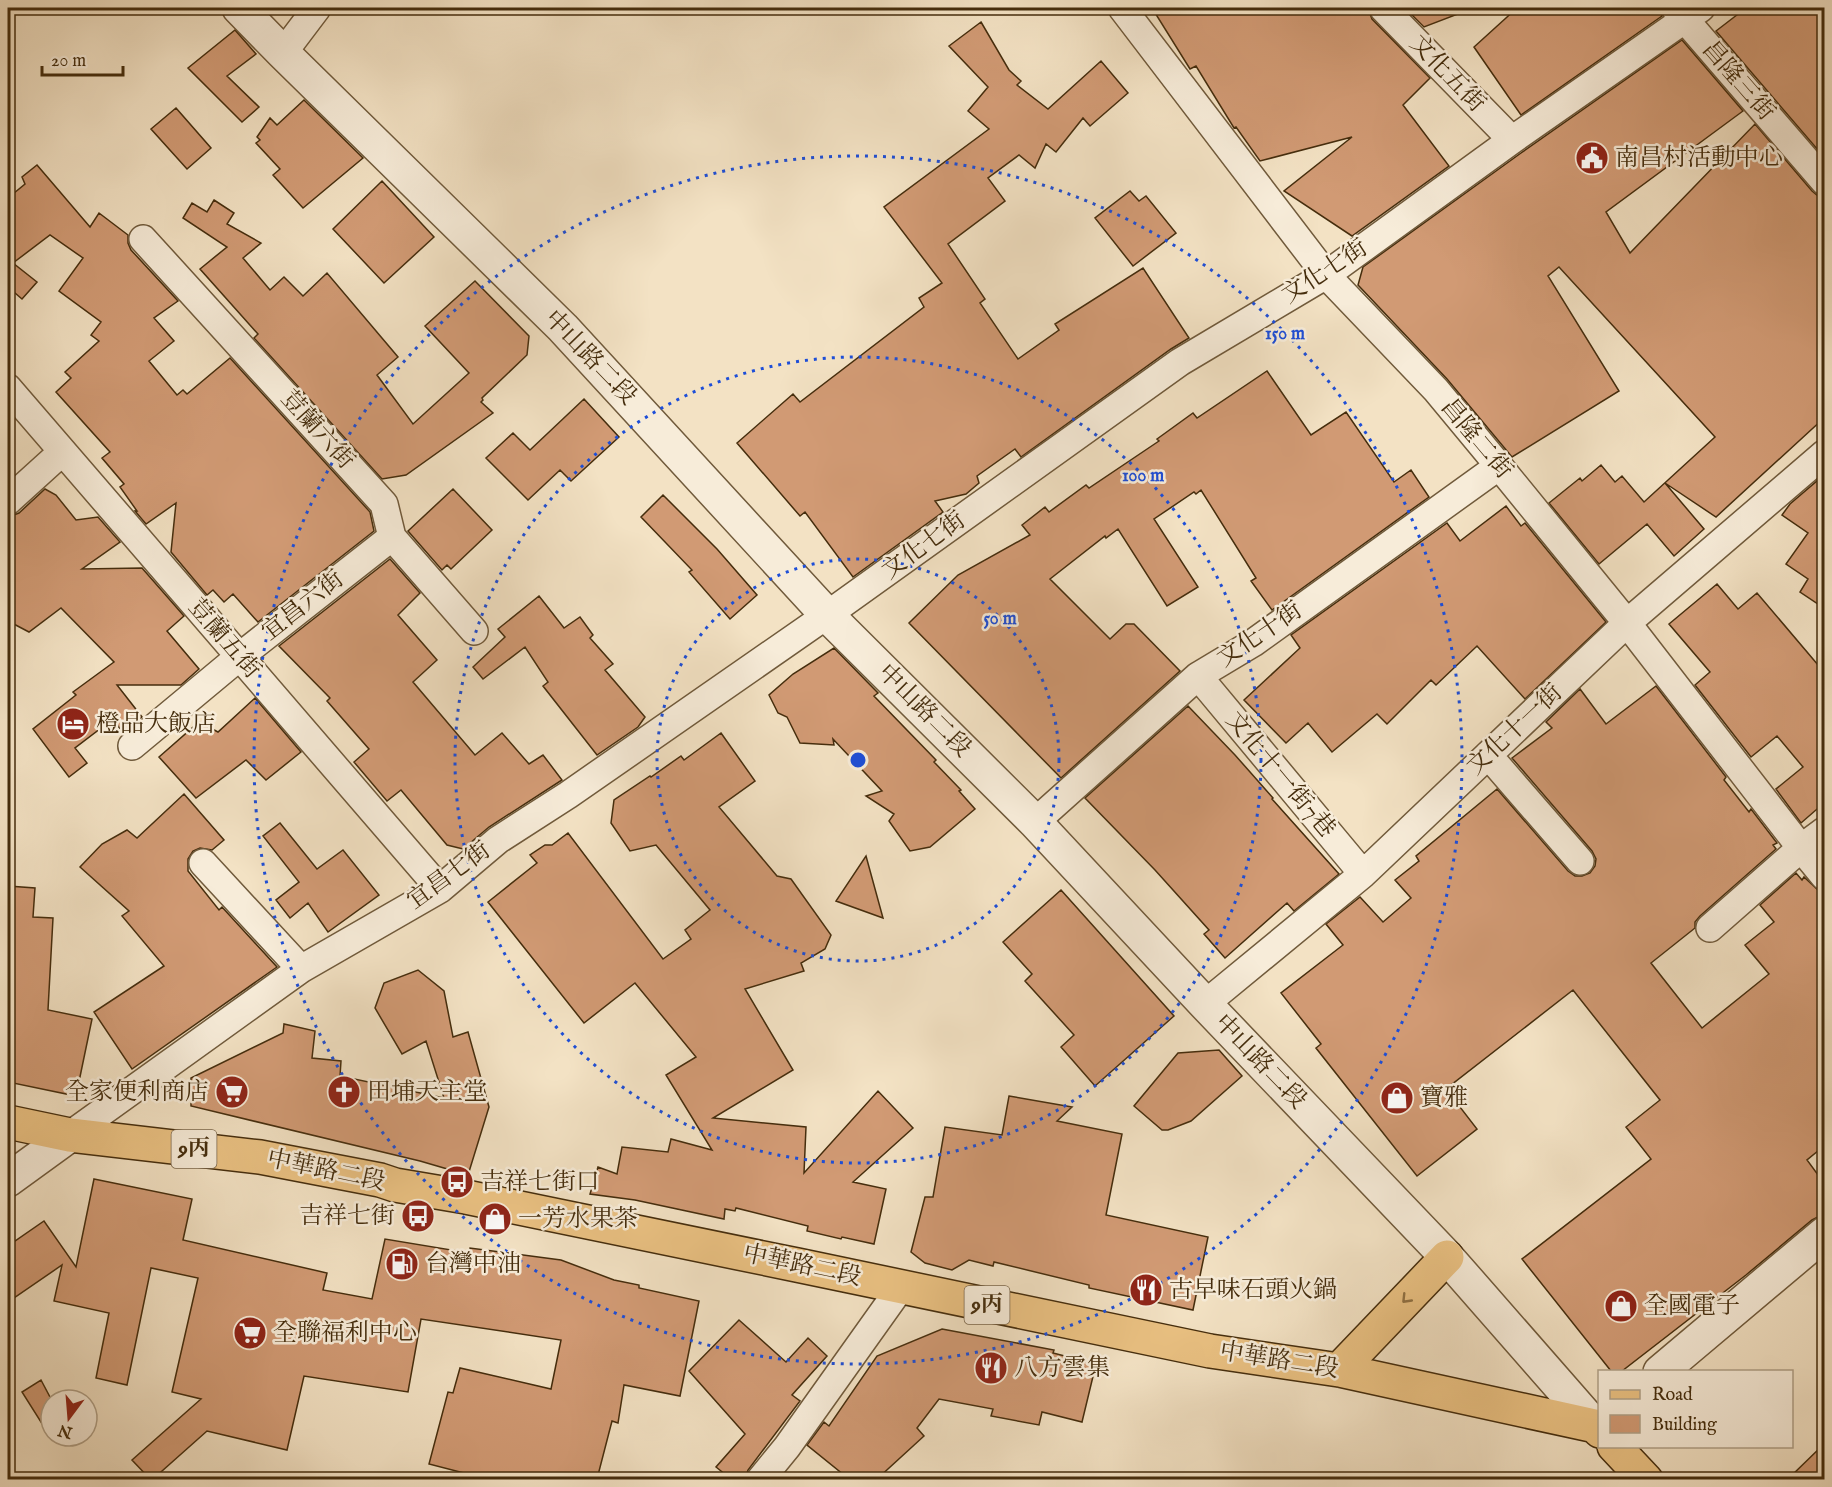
<svg xmlns="http://www.w3.org/2000/svg" width="1832" height="1487" font-family="'IM FELL English','Noto Serif TC',serif">
  <style>
    .building { fill: #d19a74; stroke: #452d0d; stroke-width: 1.5 }
    .lines { fill: none; stroke-linecap: round; stroke-linejoin: round }
    .minor-casing { stroke: #705a3b; stroke-width: 30 }
    .tertiary-casing { stroke: #705a3b; stroke-width: 36 }
    .primary-casing { stroke: #452d0d; stroke-width: 36 }
    .minor { stroke: #f7ecd9; stroke-width: 27 }
    .tertiary { stroke: #f7ecd9; stroke-width: 33 }
    .primary { stroke: #eac182; stroke-width: 33 }
    .oneway { stroke: #8f7042 }
    .ring { fill: none; stroke: #1d4ed8; stroke-width: 3; stroke-dasharray: 3 6 }
    .labels { text-anchor: middle; dominant-baseline: central; stroke-width: 5; stroke-linejoin: round; paint-order: stroke }
    .shield { fill: #f7ecd9; stroke: #7a664a; stroke-width: 1.5 }
    .shield-label { font-size: 22px; font-weight: bold; fill: #452d0d }
    .street-label { font-size: 24px; fill: #452d0d; stroke: #f7ecd9 }
    .poi-label { font-size: 24px; fill: #452d0d; stroke: #f7ecd9; text-anchor: start }
    .centre { fill: #1d4ed8; stroke: #f7ecd9; stroke-width: 3 }
    .ring-label { font-size: 18px; text-anchor: middle; font-weight: bold; fill: #1d4ed8; stroke: #f7ecd9; stroke-width: 5; stroke-linejoin: round; paint-order: stroke }
  </style>
  <rect width="100%" height="100%" fill="#f3e2c4"/>
  <filter id="stains"><feTurbulence type="fractalNoise" baseFrequency=".00333" numOctaves="4"/><feColorMatrix values="0 0 0 0 .2 0 0 0 0 .09 0 0 0 0 .02 0 0 0 .5 -.17"/></filter>
  <radialGradient id="worn" r=".72"><stop offset=".6" stop-color="#630" stop-opacity="0"/><stop offset="1" stop-color="#630" stop-opacity=".3"/></radialGradient>
  <path class="building" d="M 1152,8 L 1368,8 L 1372,19 L 1430,78 L 1403,105 L 1449,166 L 1352,236 L 1284,191 L 1352,137 L 1260,161 L 1236,127 L 1234,128 L 1196,66 L 1190,69 Z
    M 1405,8 L 1470,8 L 1471,9 L 1424,27 Z
    M 1517,8 L 1660,8 L 1662,16 L 1521,115 L 1474,47 Z
    M 1746,8 L 1824,8 L 1824,157 L 1716,31 Z
    M 981,22 L 1009,70 L 1021,81 L 1017,85 L 1048,109 L 1101,61 L 1128,93 L 1090,126 L 1083,118 L 1056,152 L 1046,144 L 1035,168 L 1019,155 L 988,178 L 1005,201 L 948,244 L 985,299 L 980,303 L 1018,359 L 1059,330 L 1055,324 L 1143,268 L 1189,338 L 1171,349 L 1021,457 L 1015,449 L 977,476 L 979,483 L 966,494 L 935,501 L 943,512 L 853,577 L 805,512 L 800,516 L 737,443 L 793,394 L 800,402 L 924,307 L 919,298 L 942,283 L 884,207 L 989,129 L 968,111 L 988,87 L 949,46 Z
    M 235,30 L 256,54 L 227,76 L 259,107 L 242,122 L 188,68 Z
    M 1682,40 L 1743,111 L 1606,212 L 1630,253 L 1755,124 L 1812,191 L 1818,196 L 1824,196 L 1824,418 L 1716,517 L 1665,483 L 1704,529 L 1674,556 L 1647,524 L 1599,564 L 1549,503 L 1580,478 L 1582,481 L 1601,465 L 1615,482 L 1622,476 L 1644,502 L 1715,437 L 1559,267 L 1548,276 L 1619,391 L 1512,457 L 1447,379 L 1358,285 L 1363,267 L 1521,153 Z
    M 304,100 L 363,158 L 303,208 L 273,175 L 280,169 L 256,143 L 260,140 L 257,137 L 270,118 L 277,125 Z
    M 176,108 L 211,148 L 187,169 L 151,129 Z
    M 37,165 L 90,227 L 99,213 L 128,235 L 128,243 L 131,250 L 178,301 L 154,318 L 174,341 L 149,361 L 177,395 L 183,390 L 187,394 L 230,358 L 370,512 L 374,531 L 258,622 L 233,594 L 224,602 L 213,590 L 207,595 L 171,552 L 176,503 L 146,524 L 135,511 L 137,511 L 120,487 L 124,484 L 102,458 L 110,452 L 56,392 L 71,378 L 65,372 L 99,341 L 91,335 L 101,322 L 59,291 L 83,258 L 50,235 L 13,263 L 37,282 L 22,299 L 8,287 L 8,198 L 25,184 L 22,177 Z
    M 382,181 L 434,237 L 384,283 L 333,229 Z
    M 1130,191 L 1139,201 L 1146,196 L 1176,233 L 1133,266 L 1095,218 Z
    M 214,200 L 234,213 L 227,224 L 261,243 L 243,258 L 270,290 L 284,277 L 303,296 L 327,273 L 398,357 L 377,375 L 413,424 L 469,373 L 425,326 L 475,281 L 529,336 L 527,355 L 482,398 L 483,400 L 481,402 L 493,413 L 406,475 L 382,479 L 254,338 L 258,334 L 200,269 L 227,247 L 183,218 L 192,203 L 207,212 Z
    M 1267,371 L 1311,435 L 1346,412 L 1394,482 L 1411,470 L 1429,497 L 1272,610 L 1251,581 L 1256,578 L 1201,490 L 1196,494 L 1194,492 L 1154,519 L 1198,587 L 1167,606 L 1118,529 L 1106,538 L 1105,536 L 1050,579 L 1110,639 L 1126,624 L 1134,624 L 1180,671 L 1061,778 L 909,623 L 958,575 L 1030,535 L 1022,525 L 1045,507 L 1049,512 L 1086,485 L 1089,488 L 1159,441 L 1157,439 L 1193,413 L 1197,418 Z
    M 584,399 L 619,437 L 571,481 L 560,470 L 528,500 L 486,458 L 513,433 L 530,450 Z
    M 1824,475 L 1824,608 L 1800,592 L 1808,579 L 1786,564 L 1808,533 L 1782,515 L 1790,504 Z
    M 45,489 L 56,495 L 76,520 L 98,517 L 120,542 L 82,569 L 142,568 L 184,616 L 167,631 L 199,669 L 181,685 L 117,685 L 142,717 L 123,733 L 113,719 L 75,748 L 87,763 L 69,777 L 33,729 L 76,695 L 73,692 L 114,662 L 61,608 L 29,632 L 8,621 L 8,517 L 19,513 Z
    M 453,489 L 492,530 L 451,569 L 447,565 L 442,570 L 408,531 Z
    M 663,495 L 717,549 L 757,595 L 730,619 L 689,572 L 692,570 L 641,517 Z
    M 1506,506 L 1521,526 L 1525,523 L 1606,622 L 1525,699 L 1477,646 L 1436,685 L 1431,680 L 1387,724 L 1377,714 L 1332,752 L 1308,723 L 1286,743 L 1244,700 L 1300,648 L 1291,635 L 1447,523 L 1460,541 Z
    M 390,559 L 420,593 L 398,615 L 437,660 L 413,682 L 475,755 L 502,733 L 529,764 L 543,755 L 562,780 L 489,827 L 463,849 L 447,845 L 401,790 L 387,801 L 354,762 L 369,749 L 327,701 L 330,698 L 279,646 Z
    M 1717,584 L 1738,609 L 1757,593 L 1824,672 L 1824,803 L 1801,823 L 1776,789 L 1803,767 L 1777,736 L 1751,757 L 1695,685 L 1710,672 L 1669,624 Z
    M 539,596 L 564,628 L 580,617 L 593,635 L 590,638 L 613,664 L 605,670 L 645,717 L 638,727 L 597,755 L 543,686 L 548,682 L 525,647 L 483,679 L 473,667 L 505,637 L 498,629 Z
    M 834,648 L 878,693 L 874,696 L 936,760 L 934,762 L 961,790 L 959,791 L 975,809 L 930,847 L 910,851 L 889,821 L 894,814 L 866,796 L 882,791 L 833,739 L 834,745 L 800,743 L 787,717 L 778,713 L 769,695 L 793,674 Z
    M 1656,686 L 1726,777 L 1724,780 L 1749,812 L 1751,809 L 1777,843 L 1773,845 L 1776,849 L 1700,916 L 1695,922 L 1695,928 L 1651,963 L 1702,1028 L 1769,974 L 1745,945 L 1774,922 L 1760,905 L 1796,873 L 1802,880 L 1804,877 L 1818,890 L 1824,891 L 1824,1146 L 1807,1160 L 1824,1183 L 1824,1214 L 1812,1220 L 1746,1275 L 1622,1371 L 1611,1371 L 1522,1259 L 1651,1159 L 1626,1127 L 1660,1100 L 1573,990 L 1446,1089 L 1477,1129 L 1417,1176 L 1316,1048 L 1321,1044 L 1281,993 L 1343,945 L 1326,924 L 1360,897 L 1383,922 L 1411,898 L 1395,880 L 1419,861 L 1416,856 L 1497,789 L 1568,871 L 1575,876 L 1582,876 L 1590,873 L 1595,866 L 1596,859 L 1592,851 L 1512,758 L 1552,728 L 1546,722 L 1580,689 L 1606,724 Z
    M 255,698 L 301,752 L 266,780 L 246,760 L 196,798 L 159,757 L 199,722 L 218,732 Z
    M 1188,706 L 1235,755 L 1273,798 L 1272,799 L 1339,874 L 1294,911 L 1287,903 L 1225,958 L 1204,934 L 1209,930 L 1155,870 L 1085,798 Z
    M 721,733 L 755,781 L 719,807 L 777,876 L 791,879 L 831,935 L 825,949 L 801,963 L 804,971 L 745,989 L 793,1070 L 713,1118 L 806,1127 L 804,1173 L 878,1091 L 913,1128 L 853,1182 L 886,1189 L 874,1244 L 842,1237 L 841,1239 L 807,1231 L 808,1226 L 736,1208 L 735,1211 L 725,1209 L 724,1219 L 635,1200 L 590,1194 L 598,1167 L 617,1174 L 622,1147 L 668,1152 L 671,1139 L 712,1150 L 666,1075 L 696,1057 L 635,983 L 584,1023 L 488,902 L 537,863 L 530,855 L 545,845 L 552,845 L 568,833 L 663,959 L 691,939 L 685,930 L 710,910 L 656,845 L 630,851 L 611,823 L 614,800 L 650,776 L 651,777 L 681,756 L 684,760 Z
    M 184,794 L 224,840 L 212,850 L 200,848 L 193,851 L 188,859 L 188,871 L 219,910 L 222,907 L 277,967 L 132,1069 L 94,1012 L 164,966 L 122,916 L 129,911 L 80,867 L 102,844 L 127,830 L 137,838 Z
    M 280,823 L 317,869 L 343,850 L 379,895 L 328,932 L 308,903 L 290,918 L 276,900 L 299,882 L 263,836 Z
    M 866,856 L 883,918 L 836,901 Z
    M 8,886 L 35,888 L 33,917 L 53,918 L 48,1010 L 92,1019 L 76,1096 L 8,1082 Z
    M 1061,890 L 1174,1016 L 1095,1086 L 1061,1047 L 1074,1035 L 1025,981 L 1032,974 L 1003,942 Z
    M 418,970 L 444,991 L 453,1037 L 468,1032 L 489,1107 L 468,1175 L 420,1161 L 191,1106 L 191,1078 L 283,1033 L 284,1024 L 315,1031 L 312,1058 L 341,1061 L 340,1076 L 444,1098 L 426,1041 L 402,1054 L 375,1008 L 384,983 Z
    M 1219,1050 L 1242,1076 L 1191,1121 L 1168,1130 L 1162,1130 L 1134,1106 L 1178,1053 Z
    M 1009,1096 L 1072,1107 L 1057,1121 L 1122,1134 L 1106,1215 L 1208,1237 L 1193,1310 L 1089,1288 L 1089,1285 L 994,1262 L 993,1266 L 969,1260 L 952,1270 L 925,1263 L 911,1252 L 925,1197 L 933,1197 L 945,1127 L 1002,1135 Z
    M 94,1179 L 192,1199 L 183,1240 L 327,1273 L 323,1290 L 372,1299 L 385,1239 L 469,1253 L 470,1248 L 561,1260 L 614,1280 L 639,1285 L 639,1288 L 699,1301 L 680,1396 L 624,1385 L 618,1423 L 612,1421 L 597,1479 L 487,1479 L 429,1464 L 448,1392 L 453,1393 L 460,1368 L 551,1389 L 561,1340 L 421,1319 L 408,1392 L 304,1376 L 287,1450 L 207,1431 L 153,1479 L 150,1479 L 132,1460 L 201,1399 L 172,1392 L 198,1278 L 151,1268 L 127,1385 L 96,1378 L 109,1313 L 54,1301 L 62,1265 L 8,1302 L 8,1246 L 44,1221 L 76,1267 Z
    M 739,1320 L 786,1362 L 808,1338 L 827,1356 L 792,1395 L 800,1401 L 748,1470 L 745,1479 L 731,1479 L 716,1467 L 745,1434 L 689,1371 Z
    M 942,1329 L 1054,1350 L 1053,1353 L 1096,1364 L 1082,1422 L 1042,1412 L 1039,1425 L 991,1416 L 993,1409 L 939,1399 L 917,1428 L 924,1436 L 877,1479 L 849,1479 L 807,1445 L 824,1422 L 829,1426 L 877,1356 Z
    M 41,1380 L 51,1399 L 51,1438 L 22,1392 Z
    M 1824,1444 L 1824,1479 L 1788,1479 Z"/>
  <g class="lines">
    <g class="minor-casing">
      <path id="minor" d="M 1122,8 L 1326,275 L 1436,390 L 1499,466 L 1627,623 L 1801,848 L 1824,876
        M 1383,8 L 1512,140
        M 1675,8 L 1824,181
        M 283,53 L 317,8
        M 143,239 L 384,504 L 392,537 L 474,631
        M 8,388 L 440,889
        M 8,501 L 62,452
        M 1198,676 L 1363,874
        M 132,746 L 239,657 L 392,537
        M 1488,755 L 1580,861
        M 1035,822 L 1198,676 L 1253,643 L 1499,466
        M 203,863 L 301,969
        M 1710,928 L 1801,848 L 1824,831
        M 1205,1004 L 1363,874 L 1627,623 L 1824,454
        M 70,1135 L 301,969 L 440,889 L 498,840 L 568,795 L 827,615 L 1180,362 L 1326,275 L 1512,140 L 1701,8
        M 760,1480 L 787,1447 L 901,1287"/>
    </g>
    <g class="tertiary-casing">
      <path id="tertiary" d="M 239,8 L 283,53 L 563,328 L 827,615 L 1035,822 L 1205,1004 L 1447,1257 L 1595,1426 L 1600,1422
        M 8,1180 L 70,1135
        M 1660,1372 L 1824,1234"/>
    </g>
    <g class="primary-casing">
      <path id="primary" d="M 8,1122 L 70,1135 L 260,1157 L 380,1180 L 395,1185 L 466,1197 L 797,1265 L 1210,1351 L 1339,1370 L 1595,1426 L 1600,1431
        M 1339,1370 L 1447,1257
        M 1614,1446 L 1646,1480"/>
    </g>
    <use href="#minor" class="minor"/>
    <use href="#tertiary" class="tertiary"/>
    <use href="#primary" class="primary"/>
  </g>
  <defs><path id="oneway-chevron" d="M-2-3.5L2.5 0L-2 3.5" fill="none" stroke-width="1.6" stroke-linecap="round" stroke-linejoin="round" transform="scale(1.5)"/></defs>
  <use class="oneway" href="#oneway-chevron" transform="translate(1406 1299) rotate(134)"/>
  <g class="ring">
    <circle cx="858" cy="760" r="201"/>
    <circle cx="858" cy="760" r="403"/>
    <circle cx="858" cy="760" r="604"/>
  </g>
  <defs>
    <g id="civic-disc" transform="scale(1.725)"><circle r="9.5" fill="#8f2418" stroke="#f7ecd9"/><path d="M-.6-6.5H3V-4.5H.6V-3L4-1V1h2V6H-6V1h2V-1L-.6-3ZM-1.2 2.5V6h2.4V2.5Z" fill="#fff"/></g>
    <g id="hotel-disc" transform="scale(1.725)"><circle r="9.5" fill="#8f2418" stroke="#f7ecd9"/><path d="M-6-4.5h1.5V1H6V5H4.5V3h-9V5H-6ZM-4 0a1.8 1.8 0 1 1 3.6 0ZM.5 0V-2.5h3Q6-2.5 6 0Z" fill="#fff"/></g>
    <g id="supermarket-disc" transform="scale(1.725)"><circle r="9.5" fill="#8f2418" stroke="#f7ecd9"/><path d="M-6-5.5h2.5l.6 2H6L4.5 2H-2.5L-4.4-4H-6ZM-1.5 3.2a1.3 1.3 0 1 0 .1 0ZM3 3.2a1.3 1.3 0 1 0 .1 0Z" fill="#fff"/></g>
    <g id="church-disc" transform="scale(1.725)"><circle r="9.5" fill="#8f2418" stroke="#f7ecd9"/><path d="M-1.2-6h2.4v3.5h3.3v2.4h-3.3V6h-2.4V-.1h-3.3v-2.4h3.3Z" fill="#fff"/></g>
    <g id="shop-disc" transform="scale(1.725)"><circle r="9.5" fill="#8f2418" stroke="#f7ecd9"/><path d="M-5-2.5h2.3a2.7 3.5 0 0 1 5.4 0H5L5.5 6h-11ZM-1.5-2.5h3a1.5 2.3 0 0 0-3 0Z" fill="#fff"/></g>
    <g id="bus-disc" transform="scale(1.725)"><circle r="9.5" fill="#8f2418" stroke="#f7ecd9"/><path d="M-5-6H5V4H4V6H2V4H-2V6H-4V4H-5ZM-3.5-4V0h7V-4ZM-3.5 1.2v1.5H-2V1.2ZM2 1.2v1.5H3.5V1.2Z" fill="#fff"/></g>
    <g id="fuel-disc" transform="scale(1.725)"><circle r="9.5" fill="#8f2418" stroke="#f7ecd9"/><path d="M-5.5-6h7V0h2V4h1.3V-2.5L3-4.5l.8-.8L6-3V5H2.5V1h-1V6h-7ZM-4.2-4.7v3.2H.2V-4.7Z" fill="#fff"/></g>
    <g id="restaurant-disc" transform="scale(1.725)"><circle r="9.5" fill="#8f2418" stroke="#f7ecd9"/><path d="M-5-6h1v4h1v-4h1v4h1v-4h1v5L-1.5 .5V6h-2V.5L-5-1ZM5-6V6H3V1.5H1.5Q1.5-4 5-6Z" fill="#fff"/></g>
  </defs>
  <g fill-rule="evenodd">
    <use href="#civic-disc" x="1592" y="158"/>
    <use href="#hotel-disc" x="73" y="724"/>
    <use href="#supermarket-disc" x="232" y="1092"/>
    <use href="#church-disc" x="344" y="1092"/>
    <use href="#shop-disc" x="1397" y="1098"/>
    <use href="#bus-disc" x="457" y="1182"/>
    <use href="#bus-disc" x="418" y="1216"/>
    <use href="#shop-disc" x="495" y="1219"/>
    <use href="#fuel-disc" x="402" y="1264"/>
    <use href="#restaurant-disc" x="1146" y="1290"/>
    <use href="#shop-disc" x="1621" y="1306"/>
    <use href="#supermarket-disc" x="250" y="1333"/>
    <use href="#restaurant-disc" x="991" y="1368"/>
  </g>
  <g class="labels">
    <g class="shield">
      <rect x="171.5" y="1130" width="45" height="38" rx="4.5"/>
      <rect x="964.5" y="1286" width="45" height="38" rx="4.5"/>
    </g>
    <g class="shield-label">
      <text x="194" y="1149">9丙</text>
      <text x="987" y="1305">9丙</text>
    </g>
    <g class="street-label">
      <text transform="translate(1447 74) rotate(46)">文化五街</text>
      <text transform="translate(1738 81) rotate(49)">昌隆三街</text>
      <text transform="translate(1325 272) rotate(-33)">文化七街</text>
      <text transform="translate(590 358) rotate(46)">中山路二段</text>
      <text transform="translate(317 430) rotate(48)">荳蘭六街</text>
      <text transform="translate(1476 439) rotate(50)">昌隆二街</text>
      <text transform="translate(924 546) rotate(-36)">文化七街</text>
      <text transform="translate(303 606) rotate(-38)">宜昌六街</text>
      <text transform="translate(1260 635) rotate(-34)">文化十街</text>
      <text transform="translate(224 639) rotate(49)">荳蘭五街</text>
      <text transform="translate(924 711) rotate(45)">中山路二段</text>
      <text transform="translate(1515 730) rotate(-43)">文化十一街</text>
      <text transform="translate(1280 775) rotate(50)">文化十一街7巷</text>
      <text transform="translate(449 876) rotate(-36)">宜昌七街</text>
      <text transform="translate(1260 1062) rotate(46)">中山路二段</text>
      <text transform="translate(326 1171) rotate(12)">中華路二段</text>
      <text transform="translate(802 1266) rotate(12)">中華路二段</text>
      <text transform="translate(1279 1361) rotate(9)">中華路二段</text>
    </g>
    <g class="poi-label">
      <text x="1615" y="158">南昌村活動中心</text>
      <text x="96" y="724">橙品大飯店</text>
      <text x="209" y="1092" text-anchor="end">全家便利商店</text>
      <text x="367" y="1092">田埔天主堂</text>
      <text x="1420" y="1098">寶雅</text>
      <text x="480" y="1182">吉祥七街口</text>
      <text x="395" y="1216" text-anchor="end">吉祥七街</text>
      <text x="518" y="1219">一芳水果茶</text>
      <text x="425" y="1264">台灣中油</text>
      <text x="1169" y="1290">古早味石頭火鍋</text>
      <text x="1644" y="1306">全國電子</text>
      <text x="273" y="1333">全聯福利中心</text>
      <text x="1014" y="1368">八方雲集</text>
    </g>
  </g>
  <circle cx="858" cy="760" r="9" class="centre"/>
  <g class="ring-label">
    <text x="1285" y="339">150 m</text>
    <text x="1143" y="481">100 m</text>
    <text x="1000" y="624">50 m</text>
  </g>
  <rect width="1832" height="1487" fill="none" stroke="#f3e2c4" stroke-width="30"/>
  <rect x="9" y="9" width="1814" height="1469" fill="none" stroke="#452d0d" stroke-width="3"/>
  <rect x="15" y="15" width="1802" height="1457" fill="none" stroke="#452d0d" stroke-width="1.5"/>
  <rect x="1598" y="1370" width="195" height="78" fill="#f7ecd9" stroke="#b0a087" stroke-width="1.5"/>
  <rect x="1610" y="1390" width="30" height="9" fill="#eac182" stroke="#b0a087" stroke-width="1.5"/>
  <text x="1652" y="1400" font-size="18" fill="#452d0d">Road</text>
  <rect x="1610" y="1415" width="30" height="18" fill="#d19a74" stroke="#b0a087" stroke-width="1.5"/>
  <text x="1652" y="1430" font-size="18" fill="#452d0d">Building</text>
  <g transform="translate(69 1418) rotate(196)"><circle r="28" fill="#f7ecd9" stroke="#b0a087" stroke-width="1.5"/>
  <path d="M0-4.5L10 22L0 15L-10 22Z" fill="#8f2418"/>
  <text y="-9" font-size="16" font-weight="bold" text-anchor="middle" fill="#452d0d">N</text>
  </g>
  <path d="M42 66v9h81v-9" fill="none" stroke="#452d0d" stroke-width="3"/>
  <text x="51" y="66" font-size="18" fill="#452d0d" stroke="#f7ecd9" stroke-width="4.5" paint-order="stroke">20 m</text>
  <rect width="100%" height="100%" filter="url(#stains)"/>
  <rect width="100%" height="100%" fill="url(#worn)"/>
</svg>
